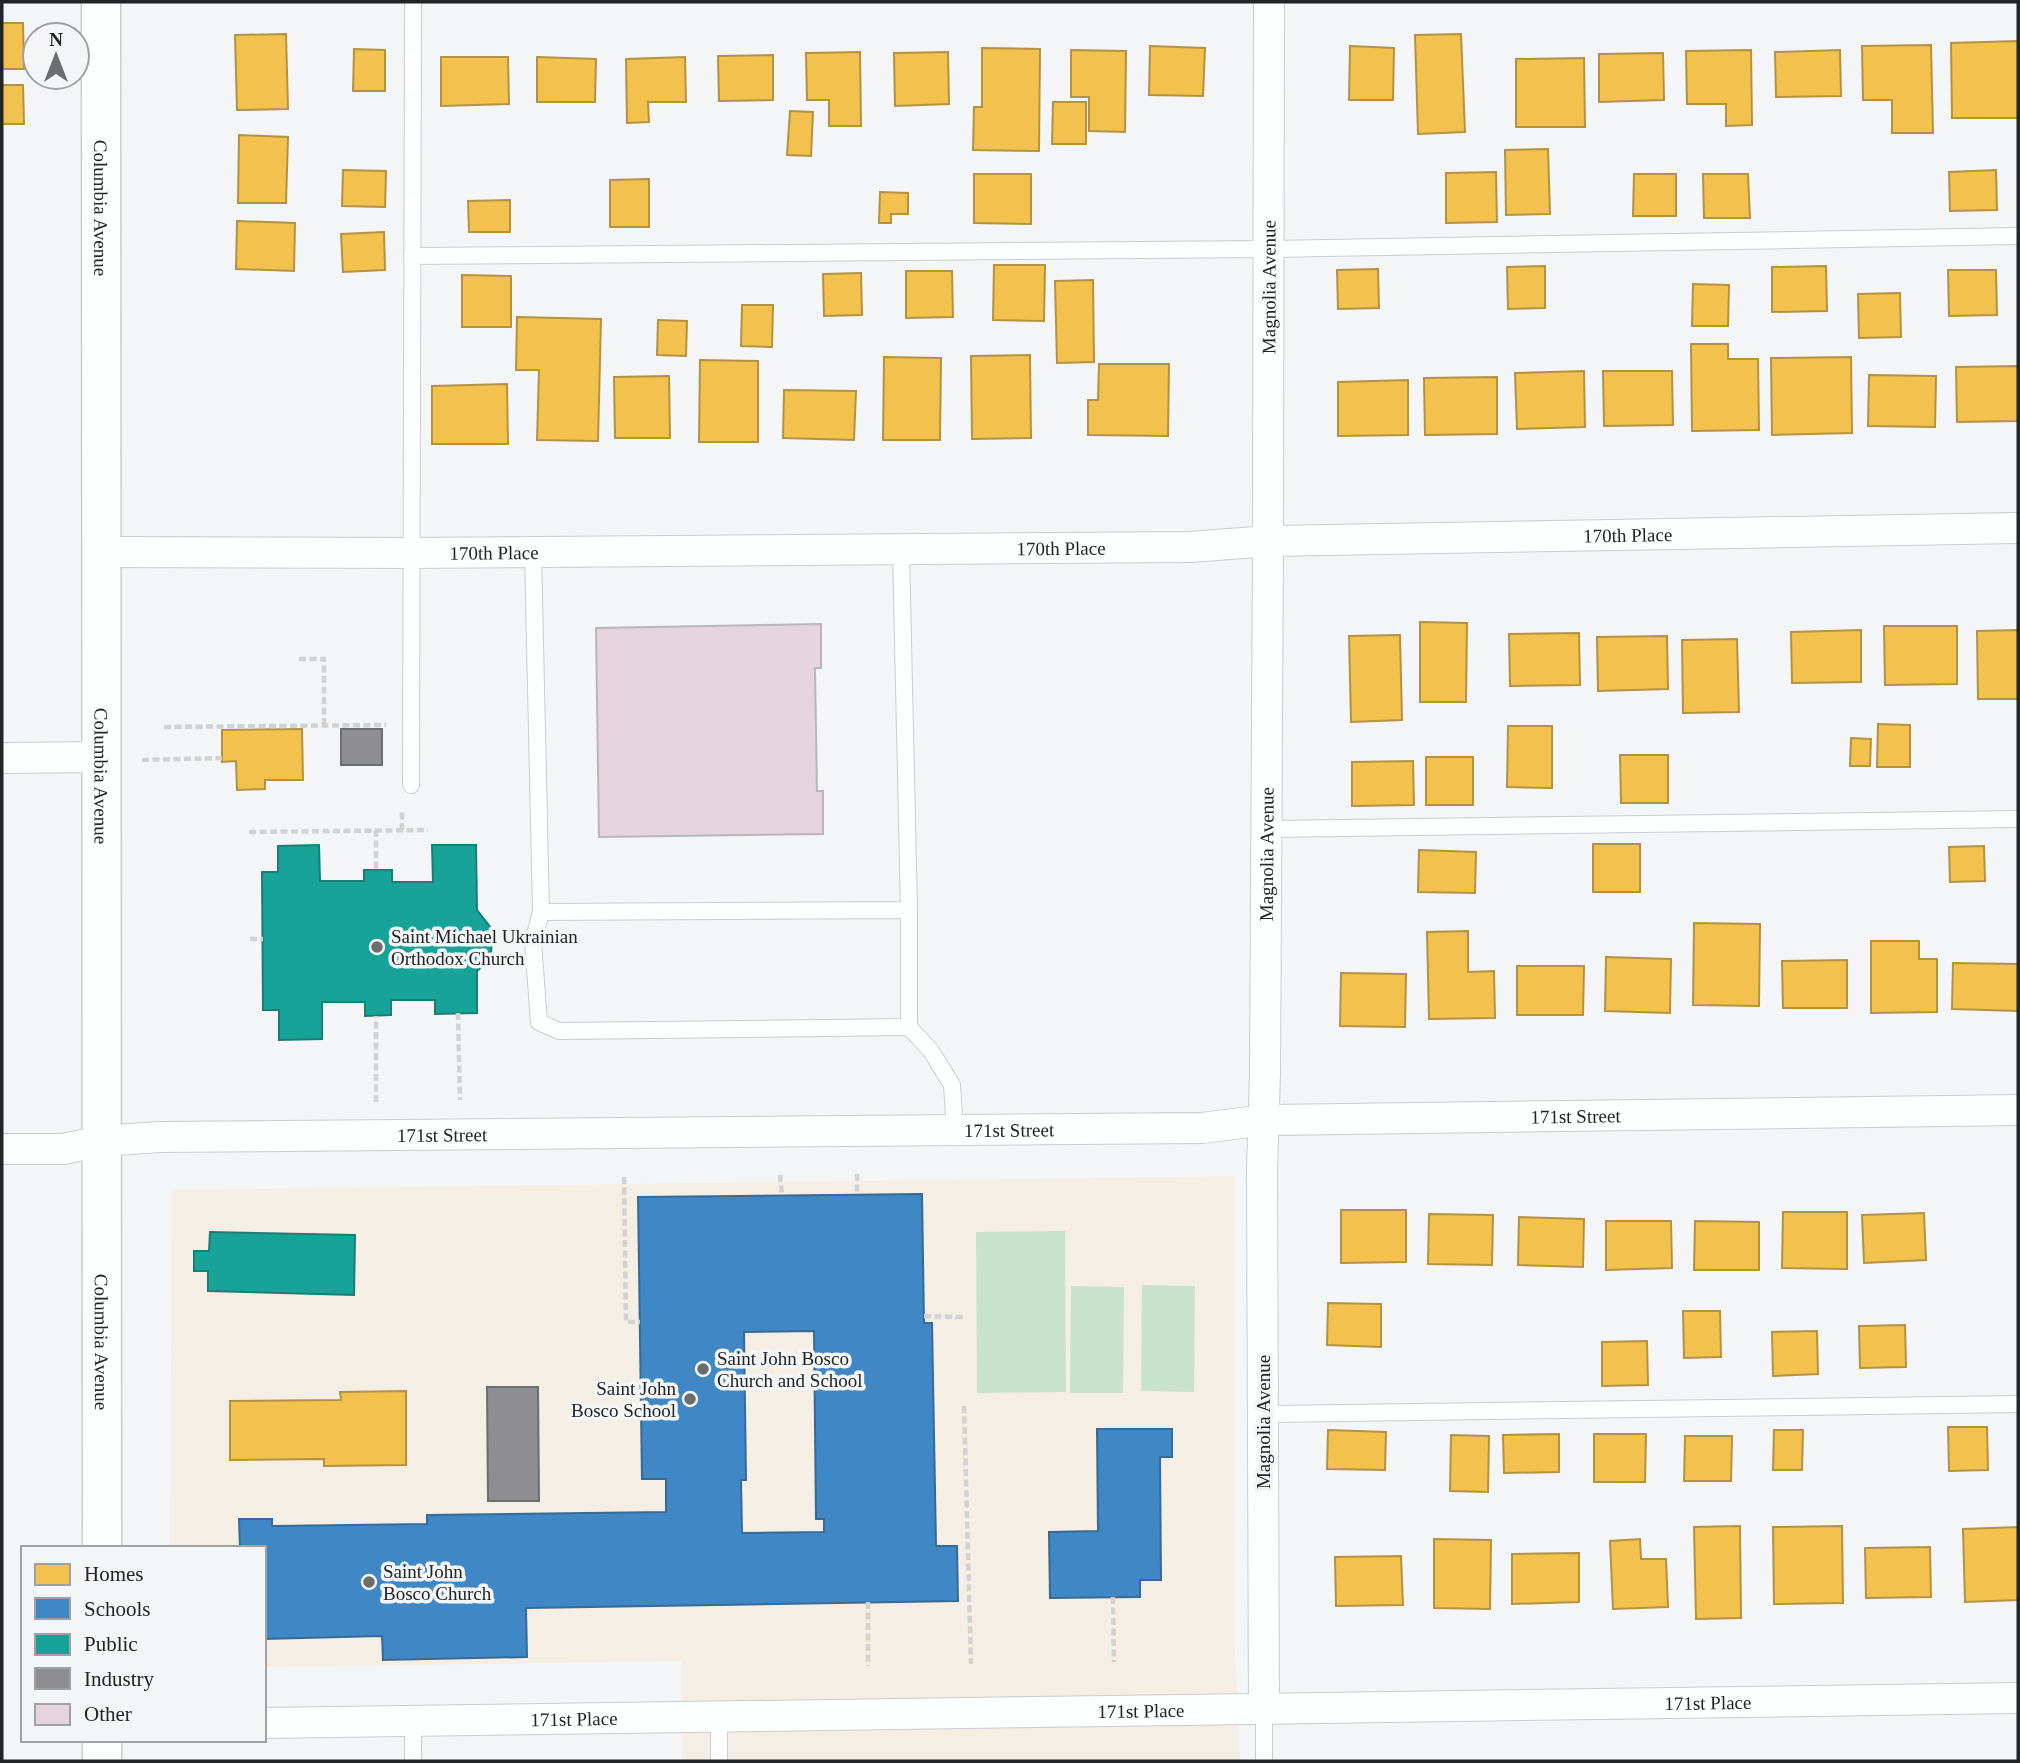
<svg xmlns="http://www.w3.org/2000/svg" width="2020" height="1763" font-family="Georgia,serif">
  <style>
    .education { fill: #f5eee4 }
    .green { fill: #c8e2cb }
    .homes { fill: #f2c14e; stroke: #b49242; stroke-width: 2 }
    .schools { fill: #3f88c5; stroke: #376a95; stroke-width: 2; fill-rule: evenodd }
    .public { fill: #17a398; stroke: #1b7d76; stroke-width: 2 }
    .industry { fill: #8d8d92; stroke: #6d6e71; stroke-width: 2 }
    .building { fill: #e5d3de; stroke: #b8b7b8; stroke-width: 2 }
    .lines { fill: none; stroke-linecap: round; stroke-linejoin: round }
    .lane-casing { stroke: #cccccd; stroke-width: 18 }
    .street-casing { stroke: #cccccd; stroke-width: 32 }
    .secondary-casing { stroke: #cccccd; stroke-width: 41 }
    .path { stroke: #d2d2d3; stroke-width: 4.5; stroke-dasharray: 7 3.5; stroke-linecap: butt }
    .lane { stroke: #fdfefe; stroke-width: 16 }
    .street { stroke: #fdfefe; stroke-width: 30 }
    .secondary { stroke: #fdfefe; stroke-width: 38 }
    .poi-dot { fill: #6c6d6e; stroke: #f3f5f7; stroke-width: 2.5 }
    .labels { text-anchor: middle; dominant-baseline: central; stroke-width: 7; stroke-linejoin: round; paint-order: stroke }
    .street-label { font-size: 19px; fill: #232425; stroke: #f3f5f7 }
    .poi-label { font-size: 19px; fill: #232425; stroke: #f3f5f7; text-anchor: start }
  </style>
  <rect width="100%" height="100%" fill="#f4f5f6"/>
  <path class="education" d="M 1235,1176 L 1235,1653 L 1240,1761 L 682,1761 L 681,1661 L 264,1667 L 264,1548 L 170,1548 L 172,1190 Z"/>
  <path class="green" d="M 1065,1231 L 1066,1392 L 977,1393 L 976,1232 Z
    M 1142,1285 L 1195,1286 L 1194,1392 L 1141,1391 Z
    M 1071,1286 L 1124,1287 L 1123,1393 L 1070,1393 Z"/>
  <path class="homes" d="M 2,23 L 23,23 L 24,69 L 2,69 Z
    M 286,34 L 288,109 L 237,110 L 235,35 Z
    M 1461,34 L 1465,132 L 1418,134 L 1415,35 Z
    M 2018,41 L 2018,118 L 1952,118 L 1951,43 Z
    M 1931,45 L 1933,133 L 1892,133 L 1892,100 L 1863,100 L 1862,46 Z
    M 1150,46 L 1205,48 L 1203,96 L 1149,95 Z
    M 1350,46 L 1394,48 L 1393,100 L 1349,100 Z
    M 982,48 L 1040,49 L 1039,151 L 973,150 L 974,107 L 982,107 Z
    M 354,49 L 385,50 L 385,91 L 353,91 Z
    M 1071,50 L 1126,51 L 1125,132 L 1089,131 L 1089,97 L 1071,97 Z
    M 1751,50 L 1752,125 L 1726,126 L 1726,104 L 1687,104 L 1686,51 Z
    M 1840,50 L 1841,96 L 1776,97 L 1775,52 Z
    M 860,52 L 861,126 L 829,126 L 829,100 L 807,100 L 806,53 Z
    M 948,52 L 949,104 L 895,106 L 894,53 Z
    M 1663,53 L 1664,100 L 1599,102 L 1599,54 Z
    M 773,55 L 773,100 L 719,101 L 718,56 Z
    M 441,57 L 508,57 L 509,104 L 441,106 Z
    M 537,57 L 596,59 L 595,102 L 537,102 Z
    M 685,57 L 686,102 L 648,102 L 649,122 L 627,123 L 626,59 Z
    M 1584,58 L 1585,127 L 1516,127 L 1516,59 Z
    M 2,85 L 23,85 L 24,124 L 2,124 Z
    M 1053,102 L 1086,102 L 1086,144 L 1052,144 Z
    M 790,111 L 813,112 L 811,156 L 787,155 Z
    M 239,135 L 288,137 L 286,203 L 238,203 Z
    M 1548,149 L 1550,214 L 1506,215 L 1505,150 Z
    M 343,170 L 386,171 L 385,207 L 342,206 Z
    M 1996,170 L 1997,210 L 1950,211 L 1949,172 Z
    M 1496,172 L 1497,222 L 1446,223 L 1446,173 Z
    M 974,174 L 1031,174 L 1031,224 L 974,223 Z
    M 1634,174 L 1676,174 L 1676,216 L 1633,216 Z
    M 1703,174 L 1748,174 L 1750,218 L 1704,218 Z
    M 649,179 L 649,227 L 610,227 L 610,180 Z
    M 880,192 L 908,193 L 908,214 L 891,214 L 891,223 L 879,223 Z
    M 510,200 L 510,232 L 469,232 L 468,201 Z
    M 237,221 L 295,223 L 294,271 L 236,269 Z
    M 384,232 L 385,270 L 343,272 L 341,234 Z
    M 994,265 L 1045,265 L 1044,321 L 993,320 Z
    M 1545,266 L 1545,308 L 1508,309 L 1507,267 Z
    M 1826,266 L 1827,311 L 1772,312 L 1772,267 Z
    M 1378,269 L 1379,308 L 1338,309 L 1337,270 Z
    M 1948,270 L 1996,270 L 1997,315 L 1949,316 Z
    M 906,271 L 952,271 L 953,317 L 906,318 Z
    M 861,273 L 862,315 L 824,316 L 823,274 Z
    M 462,275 L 511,276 L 511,327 L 462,327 Z
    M 1093,280 L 1094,362 L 1057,363 L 1055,281 Z
    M 1693,284 L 1729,285 L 1728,326 L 1692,326 Z
    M 1900,293 L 1901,337 L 1859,338 L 1858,294 Z
    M 742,305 L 773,305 L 772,347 L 741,346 Z
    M 517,317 L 601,319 L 598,441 L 537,440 L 539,370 L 516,370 Z
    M 658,320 L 687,321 L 686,356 L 657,355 Z
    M 1691,344 L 1728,344 L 1728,359 L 1758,359 L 1759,430 L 1692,431 Z
    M 1030,355 L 1031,438 L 972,439 L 971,356 Z
    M 884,357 L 941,358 L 940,440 L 883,440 Z
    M 1851,357 L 1852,433 L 1772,435 L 1771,358 Z
    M 700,360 L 758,361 L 758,442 L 699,442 Z
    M 1099,364 L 1169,364 L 1168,436 L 1088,435 L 1088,400 L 1098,400 Z
    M 2018,366 L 2018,421 L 1957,422 L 1956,367 Z
    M 1584,371 L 1585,427 L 1517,429 L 1515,373 Z
    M 1603,371 L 1672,371 L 1673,425 L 1604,426 Z
    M 1869,375 L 1936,376 L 1935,427 L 1868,426 Z
    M 669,376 L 670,438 L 615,438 L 614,377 Z
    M 1497,377 L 1497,434 L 1425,435 L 1424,378 Z
    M 1408,380 L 1408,435 L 1338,436 L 1338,382 Z
    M 507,384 L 508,444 L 432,444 L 432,386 Z
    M 784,390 L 856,391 L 854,440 L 783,438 Z
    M 1420,622 L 1467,623 L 1466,702 L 1420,702 Z
    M 1884,626 L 1957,626 L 1957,684 L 1885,685 Z
    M 1861,630 L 1861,682 L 1792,683 L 1791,632 Z
    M 2018,630 L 2018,699 L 1978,699 L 1977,631 Z
    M 1579,633 L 1580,685 L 1510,686 L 1509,634 Z
    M 1400,635 L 1402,720 L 1351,722 L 1349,636 Z
    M 1667,636 L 1668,689 L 1598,691 L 1597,637 Z
    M 1737,639 L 1739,712 L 1683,713 L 1682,640 Z
    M 1878,724 L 1910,725 L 1910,767 L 1877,767 Z
    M 1508,726 L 1552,726 L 1552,788 L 1507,787 Z
    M 302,729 L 303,780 L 265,780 L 265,789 L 237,790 L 236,761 L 222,762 L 222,730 Z
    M 1851,738 L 1871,739 L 1870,766 L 1850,766 Z
    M 1620,755 L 1668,755 L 1668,803 L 1621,803 Z
    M 1426,757 L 1473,757 L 1473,805 L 1426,805 Z
    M 1413,761 L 1414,805 L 1352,806 L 1352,762 Z
    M 1593,844 L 1640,844 L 1640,892 L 1593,892 Z
    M 1984,846 L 1985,881 L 1950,882 L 1949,847 Z
    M 1419,850 L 1476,852 L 1475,893 L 1418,892 Z
    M 1694,923 L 1760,924 L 1759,1006 L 1693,1005 Z
    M 1468,931 L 1468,972 L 1494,971 L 1495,1018 L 1429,1019 L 1427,932 Z
    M 1871,941 L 1919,941 L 1919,959 L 1937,959 L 1937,1012 L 1871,1013 Z
    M 1606,957 L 1671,959 L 1670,1013 L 1605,1011 Z
    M 1847,960 L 1847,1008 L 1783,1008 L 1782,961 Z
    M 1953,963 L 2018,964 L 2018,1011 L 1952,1009 Z
    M 1517,966 L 1584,966 L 1583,1015 L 1517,1015 Z
    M 1341,973 L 1406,974 L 1405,1027 L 1340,1026 Z
    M 1341,1210 L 1406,1210 L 1406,1262 L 1341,1263 Z
    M 1783,1212 L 1847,1212 L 1847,1269 L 1782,1268 Z
    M 1924,1213 L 1926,1260 L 1864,1263 L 1862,1215 Z
    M 1429,1214 L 1493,1215 L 1492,1265 L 1428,1264 Z
    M 1519,1217 L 1584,1219 L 1583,1267 L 1518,1265 Z
    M 1606,1221 L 1671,1221 L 1672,1268 L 1606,1270 Z
    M 1695,1221 L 1759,1222 L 1759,1270 L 1694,1270 Z
    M 1328,1303 L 1381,1304 L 1381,1347 L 1327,1345 Z
    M 1683,1311 L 1720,1311 L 1721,1357 L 1684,1358 Z
    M 1905,1325 L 1906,1367 L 1860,1368 L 1859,1326 Z
    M 1817,1331 L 1818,1374 L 1773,1376 L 1772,1332 Z
    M 1647,1341 L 1648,1385 L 1602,1386 L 1602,1342 Z
    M 406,1391 L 406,1465 L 324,1466 L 324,1459 L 230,1460 L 230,1401 L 341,1400 L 340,1392 Z
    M 1948,1427 L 1987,1427 L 1988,1470 L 1949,1471 Z
    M 1328,1430 L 1386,1432 L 1385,1470 L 1327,1469 Z
    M 1774,1430 L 1803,1430 L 1802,1470 L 1773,1470 Z
    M 1559,1434 L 1559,1472 L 1504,1473 L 1503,1435 Z
    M 1594,1434 L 1646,1434 L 1645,1482 L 1594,1482 Z
    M 1451,1435 L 1489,1436 L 1488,1492 L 1450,1491 Z
    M 1685,1436 L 1732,1436 L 1731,1481 L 1684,1481 Z
    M 1740,1526 L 1741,1618 L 1696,1619 L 1694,1527 Z
    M 1842,1526 L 1843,1603 L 1774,1604 L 1773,1527 Z
    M 2018,1527 L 2018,1600 L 1965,1602 L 1963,1529 Z
    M 1434,1539 L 1491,1540 L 1490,1609 L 1434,1608 Z
    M 1640,1539 L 1641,1559 L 1666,1559 L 1668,1607 L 1613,1609 L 1610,1541 Z
    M 1930,1547 L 1931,1597 L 1866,1598 L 1865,1548 Z
    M 1579,1553 L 1579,1602 L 1512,1604 L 1512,1554 Z
    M 1401,1556 L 1403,1605 L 1336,1606 L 1335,1557 Z"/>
  <path class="schools" d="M 922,1194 L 924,1323 L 932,1323 L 936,1546 L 957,1546 L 958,1601 L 526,1608 L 527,1657 L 383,1660 L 382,1636 L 264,1639 L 264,1548 L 240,1548 L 239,1519 L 272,1519 L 272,1526 L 427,1524 L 427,1515 L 666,1512 L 666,1479 L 642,1479 L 638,1197 ZM 814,1331 L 816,1519 L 824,1519 L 824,1532 L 742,1533 L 741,1480 L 746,1480 L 744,1332 Z
    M 1097,1429 L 1172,1429 L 1172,1457 L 1160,1457 L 1161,1580 L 1140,1580 L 1140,1597 L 1050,1598 L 1049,1532 L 1098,1531 Z"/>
  <path class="public" d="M 319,845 L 320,881 L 364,881 L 364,870 L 392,870 L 392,882 L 433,882 L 432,845 L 476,845 L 477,910 L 491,928 L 492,941 L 491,953 L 485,964 L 477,971 L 477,1013 L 435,1014 L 435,1000 L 391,1000 L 391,1015 L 365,1016 L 365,1002 L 322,1002 L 322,1039 L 279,1040 L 279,1010 L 263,1010 L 262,872 L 278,872 L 278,846 Z
    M 210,1232 L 355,1235 L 354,1295 L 208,1291 L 208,1271 L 194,1271 L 194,1251 L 209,1251 Z"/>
  <path class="industry" d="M 341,729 L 382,729 L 382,765 L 341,765 Z
    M 487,1387 L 538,1387 L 539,1501 L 488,1501 Z"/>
  <path class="building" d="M 821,624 L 821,668 L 815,668 L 817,791 L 823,791 L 823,834 L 599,837 L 596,628 Z"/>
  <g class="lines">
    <g class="lane-casing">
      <path id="lane" d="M 412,256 L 1269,249 L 2018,236
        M 901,550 L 909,910 L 541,912 L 533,942 L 539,1022 L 559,1031 L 909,1027 L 931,1051 L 952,1085 L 955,1130
        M 533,552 L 541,912
        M 411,785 L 413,2
        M 1266,829 L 2018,819
        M 909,910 L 909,1027
        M 1263,1414 L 2018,1404
        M 1264,1708 L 1264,1761
        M 719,1716 L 719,1761
        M 413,1721 L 413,1761"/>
    </g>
    <g class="street-casing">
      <g id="street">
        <path id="s1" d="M 102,552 L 412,553 L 1191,547 L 1268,541 L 2018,528"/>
        <path d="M 2,758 L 102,757"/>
        <path id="s2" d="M 2,1149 L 63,1149 L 102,1141 L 160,1137 L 1202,1128 L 1265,1120 L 2018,1110"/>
        <path id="s3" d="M 1264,1708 L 1262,1170 L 1265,1073 L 1268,541 L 1269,2"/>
        <path id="s4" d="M 264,1723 L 2018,1698"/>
      </g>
    </g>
    <g class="secondary-casing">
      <g id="secondary">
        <path id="s5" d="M 101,2 L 102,1548"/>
        <path d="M 102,1740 L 102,1761"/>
      </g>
    </g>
    <path class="path" d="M 299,659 L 324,659 L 324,726
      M 164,727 L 386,725
      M 142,760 L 222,758
      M 376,830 L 376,870
      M 402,830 L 402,810
      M 249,832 L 428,830
      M 250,939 L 263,939
      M 458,1013 L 460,1100
      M 376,1102 L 376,1016
      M 857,1174 L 857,1194
      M 780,1175 L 782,1195
      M 624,1177 L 626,1322 L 640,1322
      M 924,1316 L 964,1317
      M 964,1406 L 971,1664
      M 1113,1597 L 1114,1662
      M 868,1602 L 868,1666"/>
    <use href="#lane" class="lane"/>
    <use href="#street" class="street"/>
    <use href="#secondary" class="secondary"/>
  </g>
  <g class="poi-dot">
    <circle cx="377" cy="947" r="7"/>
    <circle cx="703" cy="1369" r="7"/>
    <circle cx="690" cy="1399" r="7"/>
    <circle cx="369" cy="1582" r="7"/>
  </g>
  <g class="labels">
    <g class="street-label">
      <text stroke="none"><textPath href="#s5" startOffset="206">Columbia Avenue</textPath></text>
      <text stroke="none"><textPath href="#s3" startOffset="1421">Magnolia Avenue</textPath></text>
      <text stroke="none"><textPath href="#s1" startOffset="1526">170th Place</textPath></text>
      <text stroke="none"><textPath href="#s1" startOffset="959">170th Place</textPath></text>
      <text stroke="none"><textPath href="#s1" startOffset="392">170th Place</textPath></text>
      <text stroke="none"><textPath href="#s5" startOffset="774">Columbia Avenue</textPath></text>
      <text stroke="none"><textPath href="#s3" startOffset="854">Magnolia Avenue</textPath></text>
      <text stroke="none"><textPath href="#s2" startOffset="1575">171st Street</textPath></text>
      <text stroke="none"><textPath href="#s2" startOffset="1008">171st Street</textPath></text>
      <text stroke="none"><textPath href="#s2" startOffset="441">171st Street</textPath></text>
      <text stroke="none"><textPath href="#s5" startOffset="1340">Columbia Avenue</textPath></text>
      <text transform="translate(1263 1422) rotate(-90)">Magnolia Avenue</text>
      <text stroke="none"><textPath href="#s4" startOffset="1444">171st Place</textPath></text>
      <text stroke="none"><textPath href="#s4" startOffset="877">171st Place</textPath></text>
      <text stroke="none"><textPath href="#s4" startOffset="310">171st Place</textPath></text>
    </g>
    <g class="poi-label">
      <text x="391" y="936">Saint Michael Ukrainian<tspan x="391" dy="22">Orthodox Church</tspan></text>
      <text x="717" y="1358">Saint John Bosco<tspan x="717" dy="22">Church and School</tspan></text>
      <text x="676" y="1388" text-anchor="end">Saint John<tspan x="676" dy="22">Bosco School</tspan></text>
      <text x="383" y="1571">Saint John<tspan x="383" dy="22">Bosco Church</tspan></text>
    </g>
  </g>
  <rect width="2020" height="1763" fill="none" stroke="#232425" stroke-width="7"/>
  <rect x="21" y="1546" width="245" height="196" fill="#f3f5f7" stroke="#a0a1a3" stroke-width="2"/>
  <rect x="35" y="1564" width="35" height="21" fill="#f2c14e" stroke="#a0a1a3" stroke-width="2"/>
  <text x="84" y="1581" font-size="21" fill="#232425">Homes</text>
  <rect x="35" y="1598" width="35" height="21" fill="#3f88c5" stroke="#a0a1a3" stroke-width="2"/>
  <text x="84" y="1616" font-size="21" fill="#232425">Schools</text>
  <rect x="35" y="1634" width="35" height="21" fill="#17a398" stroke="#a0a1a3" stroke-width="2"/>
  <text x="84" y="1651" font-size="21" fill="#232425">Public</text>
  <rect x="35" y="1668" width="35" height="21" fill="#8d8d92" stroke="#a0a1a3" stroke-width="2"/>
  <text x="84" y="1686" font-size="21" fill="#232425">Industry</text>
  <rect x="35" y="1704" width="35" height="21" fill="#e5d3de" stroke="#a0a1a3" stroke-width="2"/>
  <text x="84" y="1721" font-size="21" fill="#232425">Other</text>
  <g transform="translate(56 56)"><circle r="33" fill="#f3f5f7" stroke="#a0a1a3" stroke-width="2"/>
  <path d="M0-5L12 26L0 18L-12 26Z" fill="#6c6d6e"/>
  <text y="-10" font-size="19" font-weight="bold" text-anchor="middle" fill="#232425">N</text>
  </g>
</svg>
